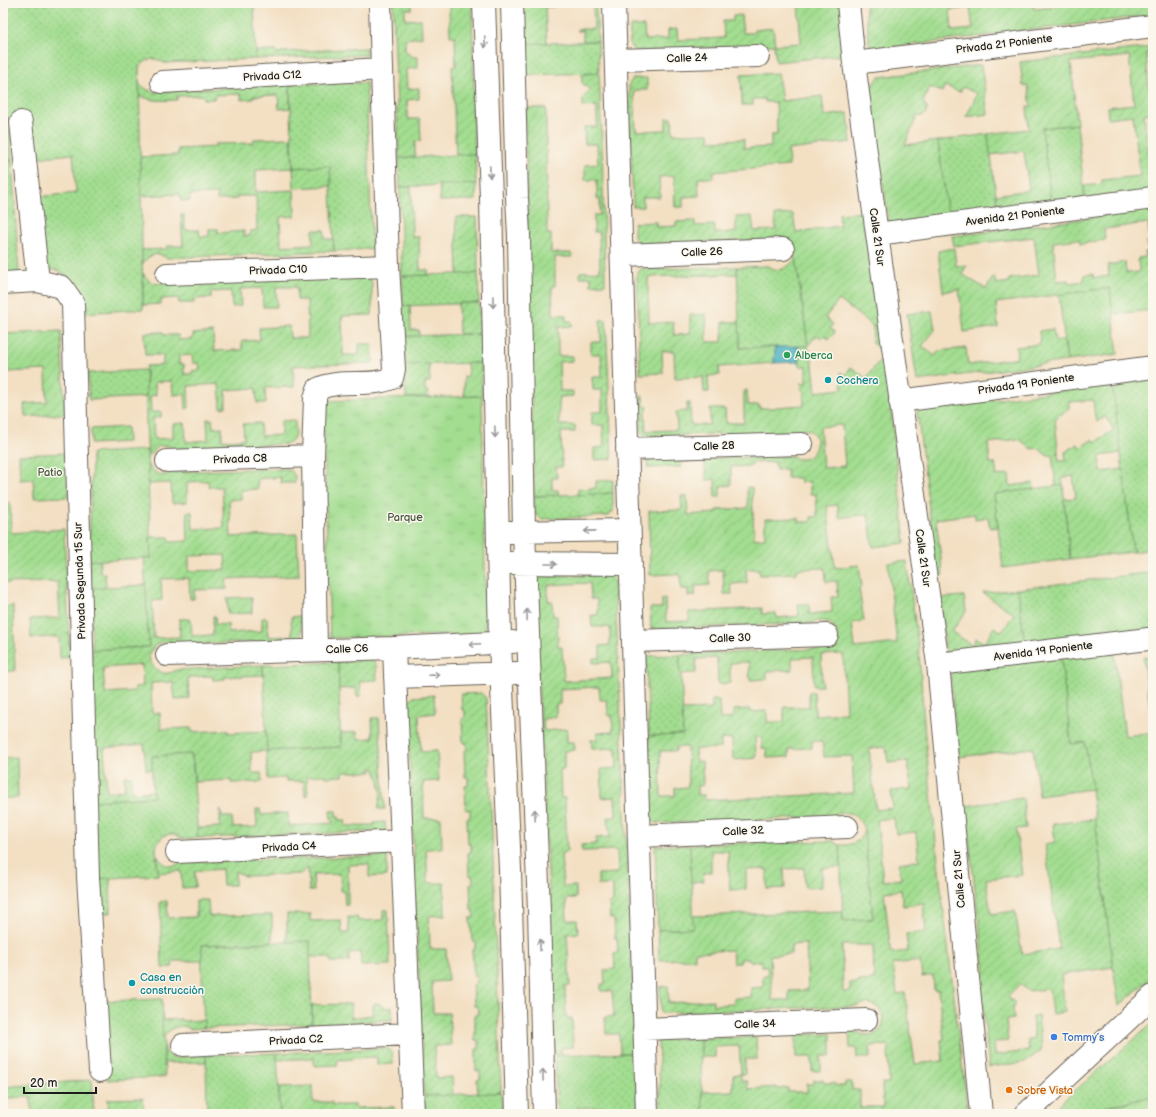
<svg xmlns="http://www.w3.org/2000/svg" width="1156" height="1117" font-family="'Balsamiq Sans',sans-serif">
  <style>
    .grass { fill: url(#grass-dots); stroke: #5f7c56 }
    .park { fill: url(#park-tufts); stroke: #5f7c56 }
    .garden { fill: url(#garden-furrows); stroke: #5f7c56; fill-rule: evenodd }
    .water { fill: #3eacbd; stroke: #2d646c }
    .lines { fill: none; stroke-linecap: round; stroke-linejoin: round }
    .minor-casing { stroke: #676056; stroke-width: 24 }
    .minor { stroke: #fff; stroke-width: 22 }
    .oneway { stroke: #999 }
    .leisure-dot { fill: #2e9e5b; stroke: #fbf7ec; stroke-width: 1.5 }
    .culture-dot { fill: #0f9aa8; stroke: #fbf7ec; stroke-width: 1.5 }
    .shop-dot { fill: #3f7fe0; stroke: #fbf7ec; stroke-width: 1.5 }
    .food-dot { fill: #e8710a; stroke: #fbf7ec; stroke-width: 1.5 }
    .labels { text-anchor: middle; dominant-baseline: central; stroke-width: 3; stroke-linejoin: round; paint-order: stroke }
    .street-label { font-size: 11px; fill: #1c1c1c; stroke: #fbf7ec }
    .leisure-label { font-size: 11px; fill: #27864d; stroke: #fbf7ec; text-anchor: start }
    .culture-label { font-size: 11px; fill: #0d838f; stroke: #fbf7ec; text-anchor: start }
    .park-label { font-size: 11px; fill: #44563f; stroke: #fbf7ec }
    .shop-label { font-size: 11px; fill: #366cbe; stroke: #fbf7ec; text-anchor: start }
    .food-label { font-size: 11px; fill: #c56008; stroke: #fbf7ec; text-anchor: start }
  </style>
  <defs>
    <pattern id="grass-dots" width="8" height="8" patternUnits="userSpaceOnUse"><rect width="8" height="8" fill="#a2dd90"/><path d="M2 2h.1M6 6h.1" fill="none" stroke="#8bbd7c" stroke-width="1.8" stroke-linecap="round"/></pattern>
    <pattern id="park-tufts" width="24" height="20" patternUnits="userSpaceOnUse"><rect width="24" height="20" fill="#a2dd90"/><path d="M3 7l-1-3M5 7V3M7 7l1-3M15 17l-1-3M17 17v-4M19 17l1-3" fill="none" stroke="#8bbd7c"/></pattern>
    <pattern id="garden-furrows" width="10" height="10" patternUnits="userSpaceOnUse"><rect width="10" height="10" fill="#a2dd90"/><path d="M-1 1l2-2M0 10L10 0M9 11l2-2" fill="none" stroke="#8bbd7c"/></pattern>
  </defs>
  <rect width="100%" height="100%" fill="#fbf7ec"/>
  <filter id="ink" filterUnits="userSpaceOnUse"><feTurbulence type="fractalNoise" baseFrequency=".025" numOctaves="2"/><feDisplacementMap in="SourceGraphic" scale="8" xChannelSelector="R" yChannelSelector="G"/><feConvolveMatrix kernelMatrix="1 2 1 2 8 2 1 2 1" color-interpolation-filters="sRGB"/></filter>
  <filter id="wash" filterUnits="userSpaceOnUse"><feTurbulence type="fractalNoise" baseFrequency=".012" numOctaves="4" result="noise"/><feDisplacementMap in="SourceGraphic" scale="16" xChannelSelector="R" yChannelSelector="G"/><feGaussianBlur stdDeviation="0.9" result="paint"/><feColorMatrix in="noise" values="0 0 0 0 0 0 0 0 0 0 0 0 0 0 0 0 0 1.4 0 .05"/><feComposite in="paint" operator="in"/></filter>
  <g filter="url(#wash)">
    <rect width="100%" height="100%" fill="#f3dfc2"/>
    <path class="grass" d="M 3,3 L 254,3 L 256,59 L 164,63 C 154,56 147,59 139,67 L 143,309 L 85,313 L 82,296 L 73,280 L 57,270 L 43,270 L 37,197 L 76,193 L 73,154 L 34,158 L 29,117 L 3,119 Z
      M 598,41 L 599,73 L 525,75 L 524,44 Z
      M 366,83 L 372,249 L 334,251 L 330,167 L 293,168 L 290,84 Z
      M 1077,124 L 1085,200 L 1051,204 L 1042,128 Z
      M 988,134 L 998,210 L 948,217 L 938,141 Z
      M 475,154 L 476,184 L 400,187 L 399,158 Z
      M 12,160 L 19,273 L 3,274 L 3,161 Z
      M 796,257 L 808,346 L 740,348 L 737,267 L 769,266 C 779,275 791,266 796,257 Z
      M 478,273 L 479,303 L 403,306 L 402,276 Z
      M 1110,288 L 1118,354 L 1067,361 L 1059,294 Z
      M 480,334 L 481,363 L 405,365 L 404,336 Z
      M 145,370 L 147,397 L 89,400 L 88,373 Z
      M 1153,379 L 1153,549 L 1133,552 L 1112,384 Z
      M 147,450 L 151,558 L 89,561 L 92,453 Z
      M 1063,485 L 1070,559 L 1003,568 L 994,494 Z
      M 613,493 L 613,511 L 609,516 L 541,519 L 535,514 L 534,496 Z
      M 1153,572 L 1153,631 L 1025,647 L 1018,589 Z
      M 146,585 L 149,647 L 92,650 L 90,588 Z
      M 1114,651 L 1125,736 L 1153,732 L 1143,657 L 1153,656 L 1153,976 L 1119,1006 L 1111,955 L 1105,898 L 1085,742 L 1071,744 L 1061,658 Z
      M 680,655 L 684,735 L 649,736 L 646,656 Z
      M 338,662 L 341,747 L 267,751 L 263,665 Z
      M 192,754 L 198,838 L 182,839 C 175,833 171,833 163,836 L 157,843 L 156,848 L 158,875 L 98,879 L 92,801 L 153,797 L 151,756 Z
      M 864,829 L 873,919 L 843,921 L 840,845 C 852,846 862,841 864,829 Z
      M 690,845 L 694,928 L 658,930 L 655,846 Z
      M 310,941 L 312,1024 L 204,1028 L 201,945 Z
      M 162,999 L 165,1077 L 107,1080 L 103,1001 Z
      M 1153,1023 L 1153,1096 L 1076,1114 L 1048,1114 Z
      M 700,1038 L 703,1114 L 661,1114 L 658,1040 Z
      M 277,1053 L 280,1114 L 207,1114 L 206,1055 Z
      M 636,1053 L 638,1114 L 610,1114 L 610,1107 L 577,1108 L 577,1114 L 557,1114 L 555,1055 Z
      M 501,1092 L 503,1114 L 426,1114 L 424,1107 L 424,1096 Z"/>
    <path class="park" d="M 482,396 L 486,634 L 330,638 L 323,401 Z"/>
    <path class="garden" d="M 393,3 L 412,3 L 412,9 L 405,9 L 405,20 L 421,19 L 422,37 L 405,39 L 405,50 L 412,57 L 418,57 L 418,68 L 406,69 L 407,89 L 419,88 L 419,99 L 407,100 L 408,119 L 420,119 L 421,141 L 415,142 L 415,157 L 399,158 Z
      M 451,3 L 472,3 L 474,96 L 472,96 L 475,154 L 456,155 L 452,67 L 456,66 L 455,36 L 450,36 L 449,7 L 451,7 Z
      M 522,3 L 553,3 L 553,7 L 545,7 L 547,43 L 524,44 Z
      M 593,3 L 596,3 L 598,41 L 583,41 L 583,31 L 577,31 L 577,29 L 594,29 Z
      M 798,3 L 841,3 L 846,55 L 776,62 L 774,45 L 634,51 L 630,45 L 630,26 L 644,26 L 645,40 L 668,39 L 668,30 L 677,29 L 678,40 L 724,38 L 723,21 L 733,21 L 733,16 L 741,15 L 743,33 L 753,33 L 754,30 L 773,28 L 775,45 L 801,43 Z
      M 865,3 L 1033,3 L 1034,9 L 1056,7 L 1055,3 L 1071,3 L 1072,4 L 1125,3 L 1125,5 L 1153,3 L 1153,15 L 870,50 ZM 970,8 L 973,29 L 952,31 L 950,10 Z
      M 1153,47 L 1153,52 L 1146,53 L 1149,89 L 1153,89 L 1153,113 L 1144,114 L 1150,170 L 1153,170 L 1153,192 L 1085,200 L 1084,186 L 1102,184 L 1102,180 L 1140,176 L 1133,115 L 1108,118 L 1107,107 L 1134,104 L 1129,56 L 1071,62 L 1077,124 L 1042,128 L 1051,204 L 998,210 L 996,195 L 1029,190 L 1024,151 L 990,155 L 988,134 L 1029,129 L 1027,107 L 1031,106 L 1028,86 L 1023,86 L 1020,62 Z
      M 366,48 L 366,55 L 256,59 L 256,51 L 276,51 L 277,54 L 280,54 L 280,52 Z
      M 981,65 L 988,114 L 966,117 L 977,94 L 963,87 L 960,92 L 945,86 L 942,92 L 930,87 L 923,102 L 927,108 C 927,114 923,117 917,116 L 905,145 L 938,141 L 948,217 L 889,224 L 878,149 L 871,87 L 879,77 Z
      M 599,73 L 602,144 L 605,284 L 591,285 L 591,277 L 580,277 L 580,272 L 600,271 L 599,232 L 594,232 L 594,215 L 600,215 L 600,199 L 597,199 L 597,180 L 585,180 L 585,165 L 598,164 L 597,144 L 585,144 L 584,127 L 597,127 L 597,106 L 583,107 L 583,98 L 590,90 L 582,83 L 582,74 Z
      M 778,73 L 782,101 L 822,96 L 824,116 L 848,113 L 851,142 L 788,150 L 789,166 L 713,172 L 713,178 L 698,178 L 699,196 L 683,197 L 683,207 L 675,207 L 674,176 L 659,177 L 660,197 L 643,197 L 643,207 L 633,207 L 629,84 L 634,78 L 647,78 L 647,90 L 634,90 L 636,131 L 666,130 L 666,118 L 672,118 L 673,134 L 709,133 L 710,141 L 744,139 L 744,148 L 771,147 L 771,135 L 777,135 L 776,102 L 765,102 L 765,99 L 753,99 L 753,105 L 742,105 L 741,75 Z
      M 139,82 C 143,88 147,90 154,92 L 290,84 L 290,108 L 279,109 L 278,95 L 253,96 L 253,99 L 241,100 L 241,94 L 215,95 L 214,99 L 204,99 L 203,95 L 177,96 L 177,100 C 171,100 163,101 156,100 C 150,100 146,97 140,97 Z
      M 525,108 L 546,108 L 547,234 L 551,234 L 551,253 L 571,253 L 572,257 L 555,257 L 555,286 L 552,286 L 553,315 L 566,315 L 566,321 L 571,321 L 572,326 L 558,327 L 558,356 L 573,356 L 573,361 L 559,362 L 560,391 L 573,391 L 573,396 L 559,397 L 559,425 L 575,425 L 575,432 L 561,432 L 562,467 L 556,467 L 557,478 L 552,478 L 552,490 L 558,490 L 559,495 L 534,496 Z
      M 9,118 L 12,160 L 3,161 L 3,119 Z
      M 291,138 L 293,168 L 330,166 L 331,186 L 294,188 L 293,168 L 256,170 L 256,192 L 294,190 L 295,216 L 280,217 L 281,246 L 313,244 L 313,230 L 324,230 L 325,239 L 333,239 L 334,251 L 167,258 L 159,254 C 150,255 145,258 142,266 L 142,250 L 167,249 L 167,246 L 183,246 L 181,215 L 184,215 L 185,230 L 199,230 L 200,237 L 209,236 L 209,229 L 218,229 L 218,233 L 244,231 L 244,236 L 250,236 L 250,231 L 257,230 L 256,196 L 237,196 L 237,199 L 217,200 L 217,194 L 190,195 L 190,201 L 181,201 L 180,194 L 141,196 L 140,157 L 178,155 L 178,149 L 215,147 L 215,144 L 253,143 L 254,139 Z
      M 476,184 L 476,200 L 440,201 L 439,185 Z
      M 400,187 L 411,187 L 412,237 L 419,237 L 420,270 L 428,270 L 429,275 L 402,276 Z
      M 1153,208 L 1153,310 L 1113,314 L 1110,288 L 996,303 L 998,327 L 964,332 L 959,289 L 943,292 L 938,251 L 954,248 L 956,266 L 967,265 L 962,274 L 986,289 L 994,276 L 996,284 L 1009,282 L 1009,279 L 1039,275 L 1034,237 L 954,246 L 952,236 L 1076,220 ZM 1148,223 L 1150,241 L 1147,242 L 1149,251 L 1145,252 L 1145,257 L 1138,258 L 1139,272 L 1126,273 L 1125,262 L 1108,265 L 1109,276 L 1094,278 L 1093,274 L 1084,275 L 1084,281 L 1069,283 L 1068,280 L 1057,281 L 1053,242 L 1079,239 L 1080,244 L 1105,240 L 1104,229 Z
      M 862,212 L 885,354 L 905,543 L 873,547 L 868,514 L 839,518 L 838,505 L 827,506 L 835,568 L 859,565 L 862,587 L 859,588 L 864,621 L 852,623 L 855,648 L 897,643 L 888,563 L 907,561 L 919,652 L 925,737 L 940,880 L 968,1114 L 703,1114 L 702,1092 L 733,1091 L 733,1075 L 741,1074 L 739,1046 L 715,1047 L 715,1057 L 701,1057 L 701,1038 L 756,1037 L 757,1059 L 745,1059 L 745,1074 L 741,1074 L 741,1081 L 747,1081 L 748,1089 L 777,1087 L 777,1089 L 788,1088 L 788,1092 L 807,1092 L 807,1084 L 813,1084 L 813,1080 L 823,1080 L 824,1083 L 835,1083 L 836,1086 L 845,1086 L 845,1082 L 852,1082 L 852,1090 L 860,1090 L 860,1107 L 883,1107 L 882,1083 L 889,1083 L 888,1045 L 870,1046 L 870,1058 L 857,1058 L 856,1048 L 850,1048 L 849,1033 L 853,1031 C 857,1033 863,1035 868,1035 C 894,1035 884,993 857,1006 L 661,1013 L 660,987 L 668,986 L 669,1003 L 713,1000 L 713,1005 L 734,1004 L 734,998 L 751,997 L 751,988 L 763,987 L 763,976 L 768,976 L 767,966 L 762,966 L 762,961 L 751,962 L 750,959 L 741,959 L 740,963 L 733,963 L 732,950 L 695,952 L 695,959 L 659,960 L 658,930 L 693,928 L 693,916 L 842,911 L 843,921 L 873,919 L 864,829 C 859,815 847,808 834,816 L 724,822 L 656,823 L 649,817 L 649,736 L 683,735 L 682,710 L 712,709 L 712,700 L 719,700 L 720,719 L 733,718 L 733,710 L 750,709 L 750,712 L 767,711 L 767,722 L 784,722 L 784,707 L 809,707 L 809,692 L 814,692 L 815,715 L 846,713 L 843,654 L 821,655 L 822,686 L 814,686 L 813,657 L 792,658 L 792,670 L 767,671 L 767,679 L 750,680 L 749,662 L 730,663 L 730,683 L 718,684 L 717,658 L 696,659 L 696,673 L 680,674 L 680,655 L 813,649 C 824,651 835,647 838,636 C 836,623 824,618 812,623 L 651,629 L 650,608 L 662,608 L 662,599 L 665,599 L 666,622 L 689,621 L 689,612 L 762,608 L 762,614 L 776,613 L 777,618 L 799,616 L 798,604 L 809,604 L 809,614 L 832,612 L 831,597 L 838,597 L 837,581 L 826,582 L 825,568 L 797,569 L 797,573 L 760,575 L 759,569 L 746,569 L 747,583 L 731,584 L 732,594 L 724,594 L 723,570 L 709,571 L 710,585 L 695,586 L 695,596 L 688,596 L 688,589 L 681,589 L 680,574 L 650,575 L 649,511 L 682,510 L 681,496 L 687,496 L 688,515 L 716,513 L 716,510 L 748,508 L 747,487 L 752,487 L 754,539 L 765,538 L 765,519 L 799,518 L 799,522 L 811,522 L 811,517 L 817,517 L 816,494 L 810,494 L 810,482 L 800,482 L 800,478 L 787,478 L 787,469 L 776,470 L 775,462 L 751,463 L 751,466 L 731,467 L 731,485 L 720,486 L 720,497 L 715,497 L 715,479 L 706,480 L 705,461 L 681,462 L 681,467 L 648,468 L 647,460 L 791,456 C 819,473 831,416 789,432 L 645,436 L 641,432 L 641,396 L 643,396 L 644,406 L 648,407 L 645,414 L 646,431 L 677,430 L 676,412 L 687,411 L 687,403 L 690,403 L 691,425 L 710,425 L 710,409 L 725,409 L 726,423 L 744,423 L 744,391 L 747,390 L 748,405 L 759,405 L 759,408 L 776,408 L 776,407 L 804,405 L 804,391 L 802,390 L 801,383 L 806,383 L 806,366 L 800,366 L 798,346 L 808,346 L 796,258 C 792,241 785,231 767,240 L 640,244 L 634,238 L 634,223 L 656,222 L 656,227 L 676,226 L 676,222 L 695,221 L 695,226 L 715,225 L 715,233 L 736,232 L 736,217 L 752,216 L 754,231 L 776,230 L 775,215 L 793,214 L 796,232 L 840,226 L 839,214 ZM 839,300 L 873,326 L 872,343 L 885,354 L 866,378 L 851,367 L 845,375 L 841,372 L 842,389 L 816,392 L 813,365 L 808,346 L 817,335 L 821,338 L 824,335 L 829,339 L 835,332 L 830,328 L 833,324 L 825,318 ZM 842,425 L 845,466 L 823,468 L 820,427 ZM 755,737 L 762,737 L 762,748 L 767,749 L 767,758 L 789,757 L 789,749 L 812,748 L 812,741 L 822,741 L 824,757 L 852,756 L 854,793 L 705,800 L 704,795 L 697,795 L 697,786 L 703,785 L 702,761 L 696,762 L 695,749 L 721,748 L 721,739 L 732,739 L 733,760 L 756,758 ZM 676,747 L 687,747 L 688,787 L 675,788 L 675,796 L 661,796 L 660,751 L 676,751 ZM 886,747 L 888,763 L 908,761 L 911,789 L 891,791 L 893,808 L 876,810 L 869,749 ZM 894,818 L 896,834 L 916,832 L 919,860 L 899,863 L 901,879 L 883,881 L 877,820 ZM 901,890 L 903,906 L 923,903 L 926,932 L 906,934 L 908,951 L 891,953 L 884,892 ZM 806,944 L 808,990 L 789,991 L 789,1000 L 772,1000 L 770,955 L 791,954 L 791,945 ZM 842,945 L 873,945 L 874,980 L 859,981 L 859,983 L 850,983 L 850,992 L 843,992 ZM 920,961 L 922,977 L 933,975 L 934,990 L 938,990 L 944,1040 L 941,1040 L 943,1061 L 915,1064 L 905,993 L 897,994 L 893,964 Z
      M 456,217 L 477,217 L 478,273 L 458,274 Z
      M 737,267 L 737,274 L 648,277 L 649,323 L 673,322 L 674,335 L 690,334 L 690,315 L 706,314 L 707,342 L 722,342 L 723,322 L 739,322 L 740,348 L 775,347 L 774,363 L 719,367 L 720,375 L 708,376 L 709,392 L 704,392 L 703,377 L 675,378 L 674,351 L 662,351 L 663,373 L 640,374 L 637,274 L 641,269 Z
      M 143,273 C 151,286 158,286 171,279 L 366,274 L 372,283 L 372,315 L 342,316 L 343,355 L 359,355 L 359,344 L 372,344 L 373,363 L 293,366 L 294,387 L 265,388 L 266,403 L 257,403 L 256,388 L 226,390 L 226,407 L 221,408 L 219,384 L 188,386 L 189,408 L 186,409 L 185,394 L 173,395 L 172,381 L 155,382 L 156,395 L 150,396 L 151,412 L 161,412 L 161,417 L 153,418 L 154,439 L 173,438 L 173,424 L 185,423 L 186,442 L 208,440 L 207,419 L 212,419 L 213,428 L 222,427 L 222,440 L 244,439 L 243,424 L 260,423 L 261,436 L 281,435 L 281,421 L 295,420 C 295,432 298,438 287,444 L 173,449 L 169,446 L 159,446 L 148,456 L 146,426 L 146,366 L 163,365 L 163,355 L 145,355 L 144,333 L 163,332 L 164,335 L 178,335 L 179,340 L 193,339 L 193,334 L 213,332 L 214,351 L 242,350 L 242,341 L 260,340 L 259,328 L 289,326 L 290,338 L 308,338 L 307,300 L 297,300 L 297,287 L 276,287 L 277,307 L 263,307 L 262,288 L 240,289 L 241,306 L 232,307 L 231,291 L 211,292 L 211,298 L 194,299 L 194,303 L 179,303 L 178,298 L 162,299 L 161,304 L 143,305 ZM 192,355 L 193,363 L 199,363 L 200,370 L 192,371 L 192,374 L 184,374 L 184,364 L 179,364 L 179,356 Z
      M 458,303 L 479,303 L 480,334 L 459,334 Z
      M 410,305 L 411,330 L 419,330 L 419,336 L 404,336 L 403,306 Z
      M 932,311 L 935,330 L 922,346 L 935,356 L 939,351 L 966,348 L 968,365 L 1017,358 L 1016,347 L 1040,344 L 1039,331 L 1053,329 L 1055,341 L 1064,340 L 1067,361 L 917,381 L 907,314 Z
      M 600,320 L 606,320 L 612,459 L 594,460 L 594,448 L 604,447 L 603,425 L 592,425 L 592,412 L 602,412 L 602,390 L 593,390 L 592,377 L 602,377 L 601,354 L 591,354 L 591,342 L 601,342 Z
      M 61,331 L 65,414 L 25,417 L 24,404 L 47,402 L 46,370 L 7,372 L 5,334 Z
      M 467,363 L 481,363 L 482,396 L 464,396 L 464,377 L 468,377 Z
      M 429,364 L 430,382 L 425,382 L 425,391 L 428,391 L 428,397 L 406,398 L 405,365 Z
      M 1112,384 L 1121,453 L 1100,456 L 1101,472 L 1123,469 L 1133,552 L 1070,559 L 1064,499 L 1076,498 L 1073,476 L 1062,478 L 1063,485 L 1056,486 L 1052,455 L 1046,455 L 1038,448 L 1032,449 L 1019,439 L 988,443 L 990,463 L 995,463 L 997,476 L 1009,474 L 1010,486 L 1033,483 L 1034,489 L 994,494 L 998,527 L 990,528 L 988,517 L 975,519 L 975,514 L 936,519 L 943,575 L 937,576 L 917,410 ZM 1093,400 L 1095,417 L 1097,422 L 1105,416 L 1114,430 L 1095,442 L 1093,439 L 1080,448 L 1078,444 L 1065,452 L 1066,461 L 1059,461 L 1055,419 L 1069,408 L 1069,402 Z
      M 127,427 L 128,442 L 91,444 L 91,429 Z
      M 67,453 L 69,497 L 34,498 L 33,479 L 20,480 L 19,455 Z
      M 148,465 C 154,473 163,479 173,472 C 212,471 251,468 290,469 L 295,476 L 295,483 L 281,483 L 280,477 L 257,479 L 258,489 L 241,490 L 241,499 L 229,500 L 231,537 L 297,534 L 299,576 L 226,579 L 227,589 L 194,590 L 194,599 L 190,599 L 189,578 L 161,579 L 162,600 L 152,601 L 154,638 L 180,637 L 179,619 L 191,619 L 192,636 L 213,635 L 213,616 L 215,616 L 216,625 L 228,624 L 228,633 L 262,631 L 262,618 L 267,618 L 268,637 L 292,636 L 291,617 L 301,616 L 302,640 L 177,645 C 165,637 155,644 149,654 C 149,668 164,679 176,670 L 263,665 L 263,675 L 225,677 L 225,679 L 213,680 L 212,676 L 188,677 L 189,699 L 175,700 L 173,682 L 151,683 L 152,713 L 160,713 L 161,729 L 191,728 L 192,732 L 228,730 L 228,733 L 266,731 L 267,751 L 341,747 L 341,733 L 357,732 L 358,739 L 373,738 L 372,718 L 379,718 L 385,809 L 378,809 L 381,794 L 379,779 L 374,768 L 371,768 L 372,772 L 343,772 L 343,776 L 326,777 L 325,775 L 307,776 L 308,796 L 305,796 L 304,781 L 286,781 L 286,778 L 268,779 L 266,751 L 251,752 L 252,773 L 261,773 L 262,782 L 231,783 L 231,780 L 195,782 L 192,754 L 152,756 L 152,769 L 146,770 L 144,744 L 104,748 L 107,792 L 125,790 L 124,776 L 131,776 L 132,793 L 153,791 L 154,797 L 92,801 L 92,650 L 149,647 L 144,558 L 151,558 L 150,537 L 169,537 L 170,542 L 188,541 L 187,512 L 192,512 L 193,529 L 224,528 L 222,487 L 209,487 L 208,481 L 187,482 L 187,502 L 172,503 L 171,483 L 148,484 ZM 225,555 L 226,570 L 189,571 L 189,556 ZM 142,665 L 143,686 L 135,687 L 135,691 L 105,693 L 103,668 Z
      M 613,480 L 613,493 L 578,495 L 578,489 L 596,488 L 596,481 Z
      M 10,502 L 11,533 L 64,529 L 70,657 L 60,658 L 59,637 L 31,638 L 30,619 L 60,618 L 58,582 L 3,583 L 3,503 Z
      M 100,560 L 100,573 L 105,573 L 106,588 L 90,588 L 89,561 Z
      M 611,575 L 614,580 L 616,614 L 636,1053 L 620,1053 L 619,1034 L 606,1034 L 605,1017 L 614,1016 L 612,991 L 601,991 L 601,984 L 605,984 L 604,970 L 615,969 L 614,953 L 618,952 L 617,938 L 615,938 L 614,919 L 610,918 L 609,903 L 613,902 L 613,885 L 598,885 L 598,874 L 618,873 L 617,850 L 582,851 L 581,845 L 596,844 L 596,838 L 610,837 L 608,817 L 616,817 L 615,797 L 602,798 L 601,769 L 617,768 L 616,748 L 592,749 L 591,740 L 597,740 L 597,733 L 613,732 L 612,715 L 608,715 L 607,700 L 600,700 L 599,687 L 560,689 L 560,704 L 556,705 L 556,717 L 543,719 L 544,731 L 567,729 L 567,742 L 574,742 L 575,750 L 564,751 L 564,769 L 560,770 L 561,798 L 565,798 L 567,852 L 561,853 L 563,887 L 576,886 L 576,898 L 566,899 L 567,920 L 577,920 L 578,933 L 567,934 L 570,986 L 565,986 L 566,1018 L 572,1018 L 573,1047 L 561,1048 L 561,1055 L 555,1055 L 554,987 L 533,581 L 540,576 ZM 590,583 L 591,599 L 597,599 L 598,615 L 591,615 L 592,627 L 610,627 L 610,645 L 600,646 L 600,658 L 593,658 L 593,663 L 611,662 L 612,678 L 564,681 L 562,647 L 558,647 L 557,616 L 553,616 L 552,601 L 548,601 L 548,585 Z
      M 1018,589 L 1025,647 L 946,656 L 940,598 L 964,596 L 966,611 L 952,632 L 972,645 L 976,638 L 984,643 L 994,627 L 1002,632 L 1014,614 L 983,593 Z
      M 252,597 L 252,613 L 228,614 L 227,598 Z
      M 13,606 L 15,671 L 3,671 L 3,607 Z
      M 1061,658 L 1071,744 L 1085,742 L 1092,789 L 1039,796 L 1033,748 L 958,757 L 950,671 Z
      M 373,660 L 376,665 L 377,680 L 360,681 L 361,696 L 357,696 L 356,688 L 339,689 L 338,662 Z
      M 481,693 L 486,698 L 492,832 L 501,1092 L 478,1094 L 477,1080 L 480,1079 L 480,1071 L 476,1071 L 476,1049 L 479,1049 L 479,1041 L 475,1040 L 475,1015 L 478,1014 L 477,1006 L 474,1006 L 473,985 L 477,984 L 476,976 L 474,976 L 472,950 L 475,949 L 475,941 L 472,941 L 470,918 L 474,918 L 473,910 L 471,910 L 470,884 L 473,883 L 472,875 L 469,875 L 468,853 L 471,852 L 471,844 L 468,844 L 467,818 L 470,817 L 470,809 L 466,810 L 465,786 L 468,786 L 468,777 L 465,777 L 464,751 L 467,750 L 466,742 L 463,743 L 462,719 L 465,718 L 465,710 L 462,710 L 461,694 Z
      M 434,695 L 435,713 L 419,715 L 421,752 L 437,751 L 439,781 L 423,782 L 424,818 L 441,818 L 442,848 L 426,849 L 428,883 L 444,883 L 445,915 L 429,916 L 430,949 L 446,949 L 448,981 L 432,982 L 433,1013 L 449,1013 L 451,1045 L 434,1046 L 436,1078 L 452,1077 L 453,1095 L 424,1096 L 407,702 L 413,697 Z
      M 17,757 L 18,798 L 3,798 L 3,758 Z
      M 1023,798 L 1026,828 L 1016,829 L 1022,875 L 986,879 L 991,914 L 1015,911 L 1022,954 L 1059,949 L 1045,844 L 1055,842 L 1053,824 L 1095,819 L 1113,967 L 1061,975 L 1065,1012 L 1052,1014 L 1049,989 L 1028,991 L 1020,984 L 1008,996 L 1015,1003 L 1013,1006 L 1014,1019 L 1006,1020 L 1008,1041 L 994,1042 L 995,1055 L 1029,1051 L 1028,1039 L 1034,1038 L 1032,1017 L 1038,1016 L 1042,1049 L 1026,1062 L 989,1067 L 980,973 L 985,972 L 965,806 Z
      M 221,809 L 222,817 L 232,817 L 233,828 L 257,827 L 256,809 L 260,809 L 261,815 L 288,813 L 288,826 L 333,823 L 333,819 L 331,819 L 330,811 L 336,811 L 336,816 L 339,816 L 339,820 L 345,820 L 346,826 L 374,825 L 374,823 L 385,822 L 386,831 L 198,838 L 197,828 L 220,827 L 220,810 Z
      M 833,841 L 837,844 L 840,845 L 841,867 L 822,868 L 822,887 L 805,887 L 804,868 L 784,869 L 785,888 L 767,889 L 767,869 L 746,870 L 746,889 L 730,890 L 728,851 L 711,851 L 711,872 L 703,873 L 704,881 L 691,882 L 690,845 Z
      M 157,855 C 163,866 172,869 183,862 L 387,856 L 387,876 L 369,877 L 369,864 L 348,865 L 348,905 L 345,905 L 344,891 L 341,891 L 340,874 L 313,875 L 314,891 L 309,891 L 308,868 L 300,874 L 244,876 L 235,871 L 235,885 L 223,885 L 222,869 L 195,871 L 195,887 L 182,888 L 181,871 L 158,873 Z
      M 110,878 L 111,913 L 100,913 L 98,879 Z
      M 196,900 L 208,900 L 209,916 L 272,915 L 272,942 L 202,945 L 202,961 L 173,961 L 172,967 L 162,968 L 160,902 L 167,901 L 168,918 L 196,917 Z
      M 383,910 L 388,910 L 390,965 L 361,966 L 360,952 L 349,953 L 349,962 L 331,962 L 329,957 L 310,957 L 310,941 L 287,942 L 287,914 L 310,914 L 310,921 L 341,920 L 342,933 L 349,933 L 348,917 L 357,917 L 358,921 L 383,920 Z
      M 375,1003 L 380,1004 L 384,1008 L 392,1007 L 392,1020 L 312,1024 L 312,1005 L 351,1004 L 351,1018 L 372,1015 L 373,1012 L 373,1006 Z
      M 181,1019 L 182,1021 L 204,1020 L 204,1028 L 190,1029 C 181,1022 167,1029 163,1039 L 162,1020 Z
      M 831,1034 L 831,1056 L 821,1056 L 821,1071 L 812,1071 L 812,1057 L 796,1057 L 796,1035 Z
      M 387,1048 L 392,1052 L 393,1064 L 377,1065 L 377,1057 L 354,1058 L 353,1059 L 337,1060 L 338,1065 L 314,1066 L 314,1058 L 277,1060 L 277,1053 Z
      M 166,1051 C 175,1062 178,1058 189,1056 C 194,1055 200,1055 206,1055 L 206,1062 L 164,1063 L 164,1052 Z
      M 92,1080 L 94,1114 L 32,1114 L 31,1097 L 6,1098 L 6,1092 L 3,1092 L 3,1087 Z
      M 313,1086 L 313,1102 L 332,1102 L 332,1105 L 355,1105 L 356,1108 L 394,1107 L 395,1114 L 280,1114 L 279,1087 Z
      M 1153,1096 L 1153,1112 L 1143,1114 L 1078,1114 Z
      M 143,1098 L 144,1114 L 109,1114 L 108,1099 Z"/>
    <path class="water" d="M 798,346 L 800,362 L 774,363 L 775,347 Z"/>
  </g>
  <g filter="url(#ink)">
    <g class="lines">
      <g class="minor-casing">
        <path id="minor" d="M 484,3 L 491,198 L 500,643 L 510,870 L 517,1114
          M 512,3 L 517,198 L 519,235 L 524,532 L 539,910 L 544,1114
          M 614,3 L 647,1113
          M 848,3 L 854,63 L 877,234 L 938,664 L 981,1114
          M 616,60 L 758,56
          M 854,63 L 1153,26
          M 162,82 L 382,69
          M 21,122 L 38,281
          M 877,234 L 1153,198
          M 622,255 L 783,249
          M 167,274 L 388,266
          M 3,283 L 38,281 L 62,287 L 73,303 L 88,877 L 100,1071
          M 900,401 L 1153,367
          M 627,449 L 802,444
          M 167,461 L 313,456
          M 509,532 L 629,530
          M 511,563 L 631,564
          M 633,641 L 827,635
          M 394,648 L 413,1114
          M 316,650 L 313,456 L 315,398 L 318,389 C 341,378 368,388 392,378 L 394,369 L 388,266 L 380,3
          M 167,655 L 394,648 L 513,642
          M 938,664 L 1148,639
          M 395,677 L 516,673
          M 639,836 L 847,827
          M 177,852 L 402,841
          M 644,1029 L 866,1020
          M 183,1045 L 409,1034
          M 1026,1114 L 1153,996"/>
      </g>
      <use href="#minor" class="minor"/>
    </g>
    <defs><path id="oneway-shaft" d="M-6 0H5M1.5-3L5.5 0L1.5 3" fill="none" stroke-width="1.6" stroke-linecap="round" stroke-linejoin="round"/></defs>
    <g class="oneway">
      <use href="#oneway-shaft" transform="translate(485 42) rotate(88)"/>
      <use href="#oneway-shaft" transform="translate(490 172) rotate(88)"/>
      <use href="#oneway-shaft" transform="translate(493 302) rotate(89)"/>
      <use href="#oneway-shaft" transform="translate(495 432) rotate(89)"/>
      <use href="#oneway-shaft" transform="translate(590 531) rotate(179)"/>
      <use href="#oneway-shaft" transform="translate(551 564)"/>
      <use href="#oneway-shaft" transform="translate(527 615) rotate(-92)"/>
      <use href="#oneway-shaft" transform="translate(475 644) rotate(177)"/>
      <use href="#oneway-shaft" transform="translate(434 675) rotate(-2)"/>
      <use href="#oneway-shaft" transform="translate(535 815) rotate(-92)"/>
      <use href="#oneway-shaft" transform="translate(540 945) rotate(-91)"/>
      <use href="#oneway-shaft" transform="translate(543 1075) rotate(-91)"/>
    </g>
  </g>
  <circle class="leisure-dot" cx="787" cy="355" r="4"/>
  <g class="culture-dot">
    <circle cx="828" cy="380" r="4"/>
    <circle cx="132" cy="983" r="4"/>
  </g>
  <circle class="shop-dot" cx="1054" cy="1037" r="4"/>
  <circle class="food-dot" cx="1009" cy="1090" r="4"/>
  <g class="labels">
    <g class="street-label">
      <text transform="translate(1004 44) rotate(-7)">Privada 21 Poniente</text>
      <text transform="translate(687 58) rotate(-2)">Calle 24</text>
      <text transform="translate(272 76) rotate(-3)">Privada C12</text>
      <text transform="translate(1015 216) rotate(-7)">Avenida 21 Poniente</text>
      <text transform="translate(877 237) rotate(82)">Calle 21 Sur</text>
      <text transform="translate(702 252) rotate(-2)">Calle 26</text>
      <text transform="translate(278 270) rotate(-2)">Privada C10</text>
      <text transform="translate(1026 384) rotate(-8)">Privada 19 Poniente</text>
      <text transform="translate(714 446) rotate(-2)">Calle 28</text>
      <text transform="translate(240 459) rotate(-2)">Privada C8</text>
      <text transform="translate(923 558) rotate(82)">Calle 21 Sur</text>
      <text transform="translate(80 581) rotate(-92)">Privada Segunda 15 Sur</text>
      <text transform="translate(730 638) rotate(-2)">Calle 30</text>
      <text transform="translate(347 649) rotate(-2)">Calle C6</text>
      <text transform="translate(1043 651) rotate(-7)">Avenida 19 Poniente</text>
      <text transform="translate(743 831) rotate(-3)">Calle 32</text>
      <text transform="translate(289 847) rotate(-3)">Privada C4</text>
      <text transform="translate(959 879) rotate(-95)">Calle 21 Sur</text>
      <text transform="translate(755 1024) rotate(-2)">Calle 34</text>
      <text transform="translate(296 1040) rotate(-3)">Privada C2</text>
    </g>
    <g class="leisure-label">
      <text x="795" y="355">Alberca</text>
    </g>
    <g class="culture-label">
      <text x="836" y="380">Cochera</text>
      <text x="140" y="977">Casa en<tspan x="140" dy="13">construcción</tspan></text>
    </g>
    <g class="park-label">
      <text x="50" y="472">Patio</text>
      <text x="405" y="517">Parque</text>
    </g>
    <g class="shop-label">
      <text x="1062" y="1037">Tommy´s</text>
    </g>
    <g class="food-label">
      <text x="1017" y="1090">Sobre Vista</text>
    </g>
  </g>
  <rect width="1156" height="1117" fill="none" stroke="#fbf7ec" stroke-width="16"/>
  <path d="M24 1087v6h72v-6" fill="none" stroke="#1c1c1c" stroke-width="2"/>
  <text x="30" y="1087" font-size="12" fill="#1c1c1c" stroke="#fbf7ec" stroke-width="3" paint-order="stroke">20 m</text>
</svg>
